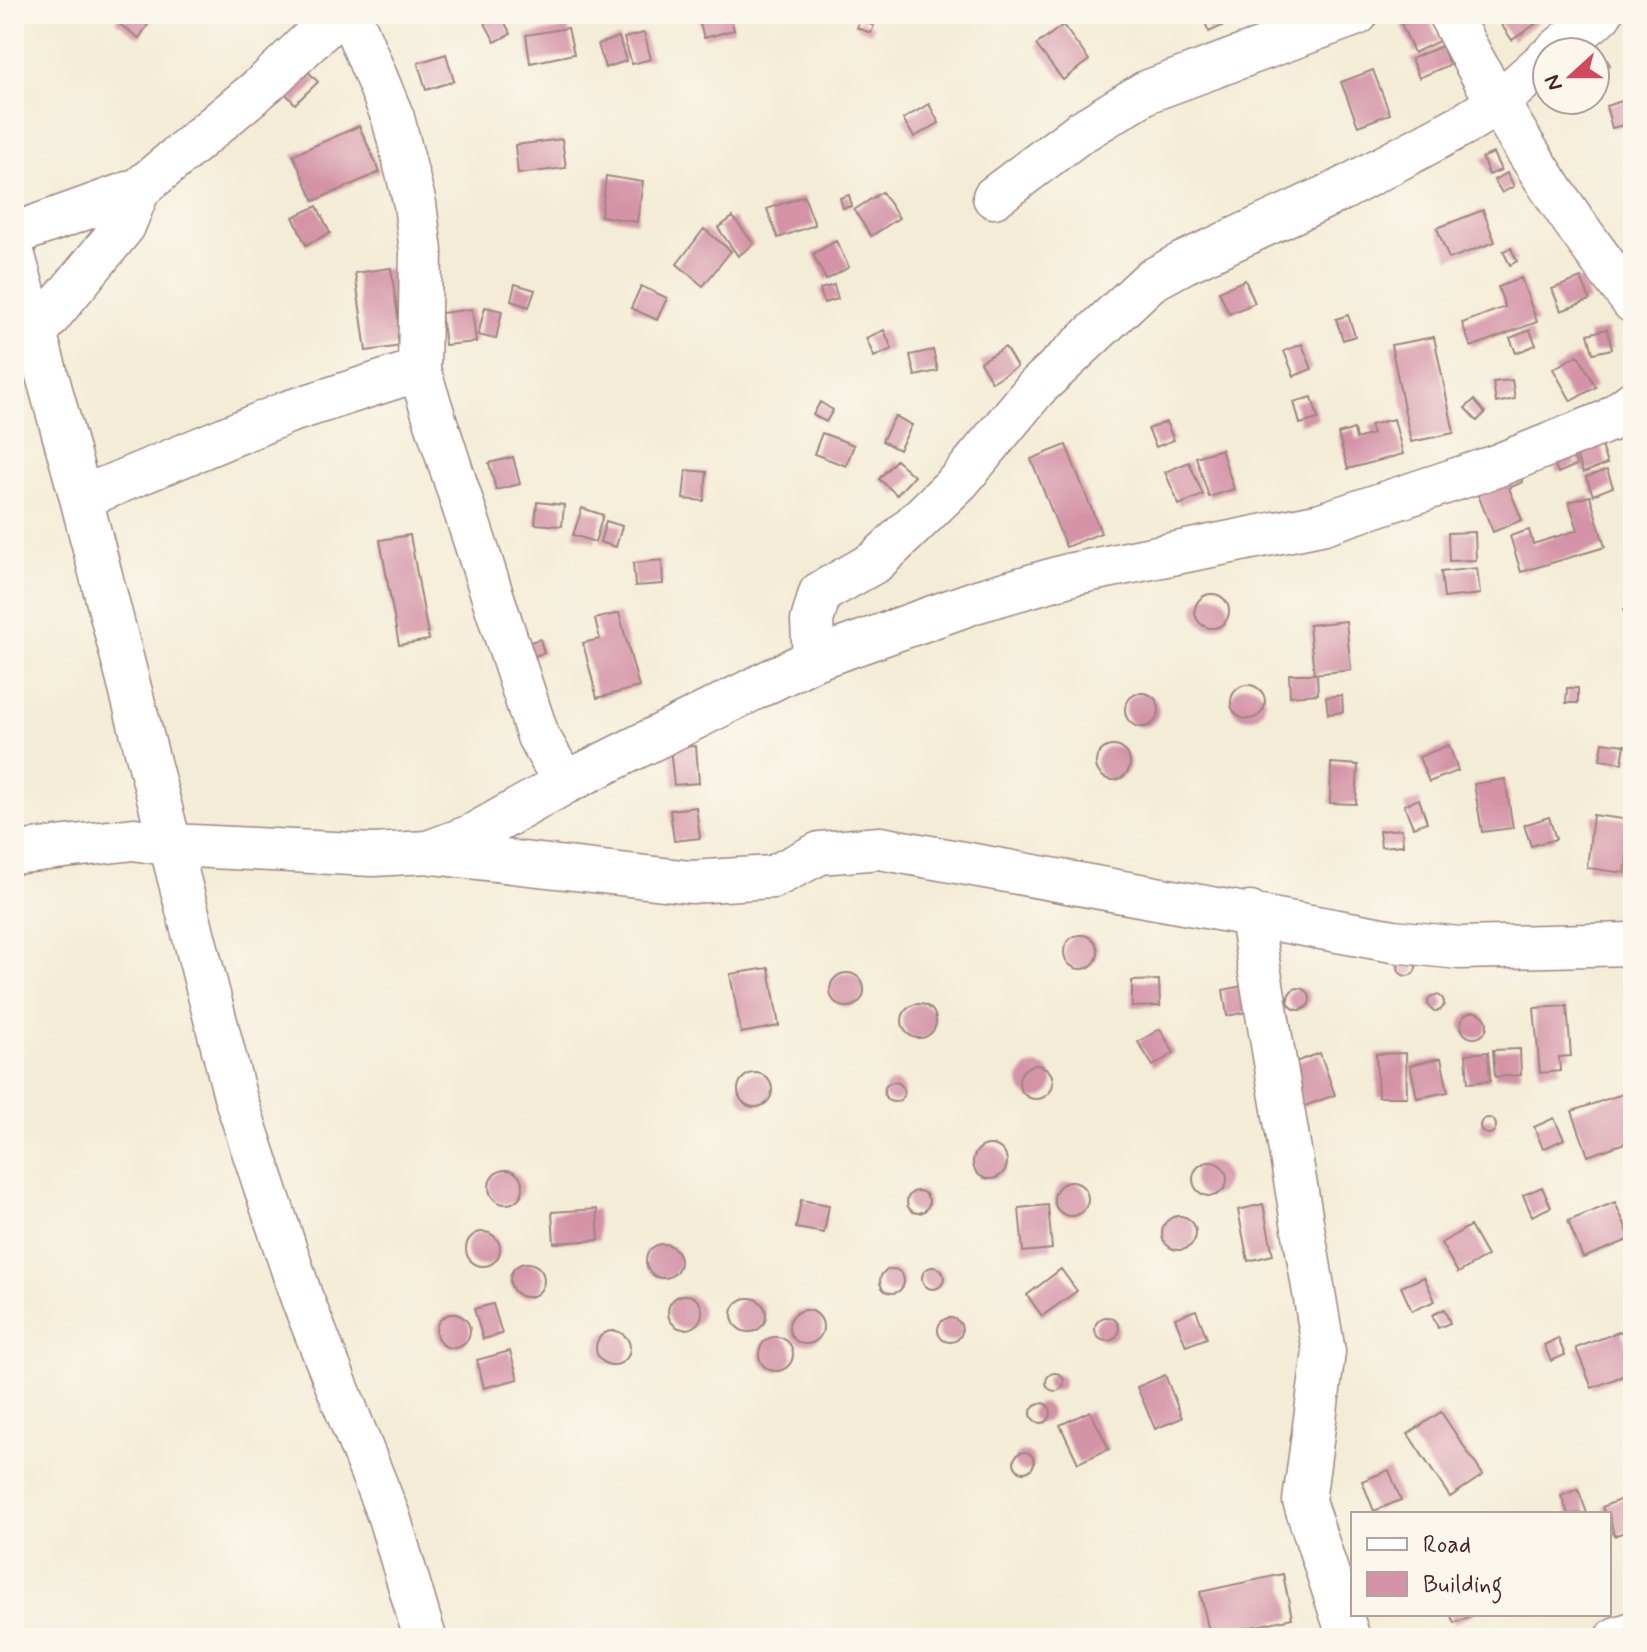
<svg xmlns="http://www.w3.org/2000/svg" width="1647" height="1652" font-family="Mynerve,sans-serif">
  <style>
    .building { fill: #d493a7 }
    .lines { fill: none; stroke-linecap: round; stroke-linejoin: round }
    .minor-casing { stroke: #9e8680; stroke-width: 45 }
    .minor { stroke: #fff; stroke-width: 42 }
  </style>
  <rect width="100%" height="100%" fill="#fbf7ec"/>
  <filter id="ink" filterUnits="userSpaceOnUse"><feTurbulence type="fractalNoise" baseFrequency=".0125" numOctaves="2"/><feDisplacementMap in="SourceGraphic" scale="16" xChannelSelector="R" yChannelSelector="G"/><feConvolveMatrix kernelMatrix="1 2 1 2 8 2 1 2 1" color-interpolation-filters="sRGB"/></filter>
  <filter id="wash" filterUnits="userSpaceOnUse"><feTurbulence type="fractalNoise" baseFrequency=".006" numOctaves="4" result="noise"/><feDisplacementMap in="SourceGraphic" scale="32" xChannelSelector="R" yChannelSelector="G"/><feGaussianBlur stdDeviation="1.8" result="paint"/><feColorMatrix in="noise" values="0 0 0 0 0 0 0 0 0 0 0 0 0 0 0 0 0 1.4 0 .05"/><feComposite in="paint" operator="in"/></filter>
  <g filter="url(#wash)">
    <rect width="100%" height="100%" fill="#f3ecd6"/>
    <g id="blocks">
      <path class="building" d="M 120,14 L 155,14 L 139,38 L 115,21 Z
        M 480,14 L 500,14 L 511,34 L 495,42 Z
        M 697,14 L 730,14 L 734,30 L 704,38 Z
        M 1201,14 L 1230,14 L 1233,21 L 1209,32 Z
        M 1416,14 L 1426,14 L 1439,41 L 1414,53 L 1400,21 Z
        M 1494,14 L 1550,14 L 1512,40 Z
        M 860,20 L 874,26 L 871,33 L 857,28 Z
        M 1063,25 L 1089,60 L 1063,80 L 1036,45 Z
        M 568,28 L 574,54 L 530,63 L 526,35 Z
        M 644,33 L 651,59 L 632,64 L 624,38 Z
        M 619,37 L 626,61 L 605,68 L 598,44 Z
        M 1596,42 L 1610,65 L 1595,75 L 1595,52 L 1581,52 Z
        M 1442,46 L 1449,65 L 1419,78 L 1411,59 Z
        M 446,54 L 454,81 L 426,90 L 418,63 Z
        M 301,64 L 318,82 L 295,104 L 278,85 Z
        M 1373,70 L 1390,114 L 1358,126 L 1341,82 Z
        M 1625,100 L 1631,123 L 1612,128 L 1606,106 Z
        M 929,104 L 939,123 L 914,137 L 903,119 Z
        M 359,126 L 380,172 L 314,201 L 293,155 Z
        M 562,139 L 566,168 L 518,174 L 515,145 Z
        M 1493,153 L 1501,170 L 1489,175 L 1482,158 Z
        M 1507,173 L 1514,186 L 1502,193 L 1494,180 Z
        M 606,176 L 643,182 L 637,222 L 601,216 Z
        M 882,192 L 899,218 L 871,236 L 854,210 Z
        M 849,195 L 852,206 L 843,208 L 840,198 Z
        M 804,196 L 815,225 L 778,238 L 767,209 Z
        M 317,206 L 330,233 L 306,245 L 293,217 Z
        M 1483,210 L 1495,242 L 1449,259 L 1437,228 Z
        M 733,217 L 754,244 L 738,256 L 718,228 Z
        M 704,229 L 731,251 L 703,286 L 677,264 Z
        M 836,241 L 849,267 L 826,280 L 813,254 Z
        M 1511,248 L 1517,261 L 1510,265 L 1503,251 Z
        M 391,268 L 402,346 L 366,351 L 355,273 Z
        M 1521,278 L 1537,322 L 1471,347 L 1462,323 L 1505,307 L 1498,287 Z
        M 1581,278 L 1590,300 L 1561,311 L 1552,289 Z
        M 1245,280 L 1255,303 L 1229,314 L 1219,291 Z
        M 515,284 L 535,290 L 529,307 L 511,301 Z
        M 834,285 L 838,299 L 824,303 L 820,289 Z
        M 641,286 L 667,298 L 657,320 L 631,308 Z
        M 485,307 L 502,311 L 496,339 L 478,335 Z
        M 472,309 L 476,342 L 445,345 L 441,313 Z
        M 1348,315 L 1355,336 L 1343,340 L 1336,319 Z
        M 1607,329 L 1612,349 L 1593,353 L 1588,334 Z
        M 884,330 L 892,349 L 874,357 L 866,338 Z
        M 1530,330 L 1536,345 L 1516,353 L 1510,338 Z
        M 1434,337 L 1454,433 L 1411,442 L 1391,345 Z
        M 1302,344 L 1312,369 L 1294,376 L 1284,351 Z
        M 1005,347 L 1017,367 L 992,382 L 980,362 Z
        M 933,350 L 938,371 L 915,376 L 910,355 Z
        M 1578,355 L 1596,387 L 1571,401 L 1553,369 Z
        M 1512,380 L 1515,399 L 1496,403 L 1493,382 Z
        M 1312,397 L 1318,419 L 1300,424 L 1294,402 Z
        M 1474,400 L 1485,413 L 1477,421 L 1465,408 Z
        M 820,402 L 833,410 L 826,422 L 813,415 Z
        M 895,416 L 912,425 L 899,450 L 882,441 Z
        M 1394,419 L 1403,454 L 1348,469 L 1338,434 L 1354,429 L 1356,439 L 1373,434 L 1370,425 Z
        M 1166,422 L 1174,440 L 1156,447 L 1148,429 Z
        M 822,433 L 854,445 L 846,466 L 814,454 Z
        M 1600,443 L 1607,464 L 1583,473 L 1575,452 Z
        M 1066,445 L 1101,533 L 1066,547 L 1031,459 Z
        M 1221,449 L 1234,489 L 1209,497 L 1196,457 Z
        M 1571,451 L 1577,465 L 1558,473 L 1552,459 Z
        M 513,457 L 520,484 L 496,490 L 489,463 Z
        M 896,460 L 914,476 L 897,495 L 879,479 Z
        M 1189,462 L 1203,495 L 1179,505 L 1165,472 Z
        M 1516,467 L 1523,482 L 1509,488 L 1522,520 L 1493,532 L 1474,485 Z
        M 686,470 L 707,472 L 704,501 L 683,499 Z
        M 1607,470 L 1613,487 L 1593,495 L 1586,477 Z
        M 1590,496 L 1605,547 L 1521,572 L 1510,536 L 1529,530 L 1533,544 L 1578,530 L 1569,502 Z
        M 537,502 L 564,505 L 562,526 L 535,524 Z
        M 582,508 L 603,515 L 595,542 L 573,535 Z
        M 606,521 L 622,526 L 616,547 L 600,542 Z
        M 1475,532 L 1476,560 L 1449,561 L 1448,533 Z
        M 410,535 L 429,640 L 399,645 L 380,540 Z
        M 662,560 L 663,584 L 635,586 L 633,563 Z
        M 1477,568 L 1480,594 L 1444,598 L 1441,572 Z
        M1195 611a17 17 0 1 1 34 0a17 17 0 1 1-34 0Z
        M 1633,607 L 1633,640 L 1632,640 L 1624,610 Z
        M 619,613 L 639,687 L 597,698 L 583,643 L 600,639 L 595,619 Z
        M 1346,621 L 1351,670 L 1314,674 L 1309,625 Z
        M 540,639 L 544,653 L 528,658 L 524,644 Z
        M 1289,674 L 1317,674 L 1318,694 L 1290,696 Z
        M1231 702a17 17 0 1 1 34 0a17 17 0 1 1-34 0Z
        M 1567,688 L 1578,688 L 1578,703 L 1566,703 Z
        M1125 710a17 17 0 1 1 34 0a17 17 0 1 1-34 0Z
        M 1342,695 L 1343,712 L 1328,714 L 1326,697 Z
        M 1603,742 L 1625,745 L 1622,763 L 1600,760 Z
        M 1449,745 L 1458,771 L 1429,782 L 1419,757 Z
        M 696,746 L 699,783 L 674,785 L 670,748 Z
        M1096 763a17 17 0 1 1 34 0a17 17 0 1 1-34 0Z
        M 1331,763 L 1358,765 L 1356,804 L 1330,803 Z
        M 1505,779 L 1513,828 L 1482,832 L 1474,784 Z
        M 1419,799 L 1427,822 L 1413,827 L 1404,805 Z
        M 696,807 L 700,838 L 674,841 L 670,810 Z
        M 1593,815 L 1631,820 L 1625,873 L 1587,868 Z
        M 1549,817 L 1556,839 L 1531,846 L 1524,825 Z
        M 1402,829 L 1403,845 L 1381,847 L 1379,831 Z
        M1064 952a17 17 0 1 1 34 0a17 17 0 1 1-34 0Z
        M1398 967a9 9 0 1 1 18 0a9 9 0 1 1-18 0Z
        M 769,968 L 779,1026 L 741,1033 L 730,974 Z
        M830 990a17 17 0 1 1 34 0a17 17 0 1 1-34 0Z
        M 1159,980 L 1160,1006 L 1132,1007 L 1132,981 Z
        M 1242,986 L 1247,1012 L 1227,1016 L 1223,990 Z
        M1288 999a11 11 0 1 1 22 0a11 11 0 1 1-22 0Z
        M1428 1003a8 8 0 1 1 16 0a8 8 0 1 1-16 0Z
        M902 1021a17 17 0 1 1 34 0a17 17 0 1 1-34 0Z
        M 1567,1006 L 1571,1056 L 1559,1057 L 1560,1071 L 1540,1073 L 1534,1008 Z
        M1461 1025a13 13 0 1 1 26 0a13 13 0 1 1-26 0Z
        M 1160,1029 L 1174,1053 L 1153,1066 L 1138,1042 Z
        M 1520,1049 L 1521,1075 L 1495,1077 L 1493,1050 Z
        M 1488,1052 L 1490,1081 L 1468,1083 L 1466,1054 Z
        M 1320,1053 L 1335,1095 L 1302,1107 L 1287,1065 Z
        M 1406,1053 L 1407,1097 L 1378,1097 L 1376,1054 Z
        M 1441,1058 L 1448,1092 L 1417,1098 L 1410,1065 Z
        M1019 1082a17 17 0 1 1 34 0a17 17 0 1 1-34 0Z
        M738 1090a17 17 0 1 1 34 0a17 17 0 1 1-34 0Z
        M884 1092a10 10 0 1 1 20 0a10 10 0 1 1-20 0Z
        M 1628,1092 L 1633,1106 L 1633,1140 L 1588,1156 L 1572,1111 Z
        M 1554,1118 L 1564,1139 L 1543,1149 L 1534,1127 Z
        M1480 1126a8 8 0 1 1 16 0a8 8 0 1 1-16 0Z
        M973 1162a17 17 0 1 1 34 0a17 17 0 1 1-34 0Z
        M1193 1179a17 17 0 1 1 34 0a17 17 0 1 1-34 0Z
        M489 1187a17 17 0 1 1 34 0a17 17 0 1 1-34 0Z
        M1054 1199a17 17 0 1 1 34 0a17 17 0 1 1-34 0Z
        M 1542,1187 L 1551,1207 L 1532,1216 L 1523,1195 Z
        M907 1202a11 11 0 1 1 22 0a11 11 0 1 1-22 0Z
        M 801,1200 L 829,1205 L 824,1233 L 796,1228 Z
        M 1615,1202 L 1631,1239 L 1583,1258 L 1568,1221 Z
        M 1263,1204 L 1273,1255 L 1248,1261 L 1238,1210 Z
        M 1048,1205 L 1052,1249 L 1023,1252 L 1019,1208 Z
        M 597,1209 L 599,1240 L 554,1243 L 552,1212 Z
        M1162 1233a17 17 0 1 1 34 0a17 17 0 1 1-34 0Z
        M 1470,1226 L 1487,1256 L 1458,1273 L 1441,1243 Z
        M466 1249a17 17 0 1 1 34 0a17 17 0 1 1-34 0Z
        M646 1261a17 17 0 1 1 34 0a17 17 0 1 1-34 0Z
        M510 1280a17 17 0 1 1 34 0a17 17 0 1 1-34 0Z
        M922 1278a11 11 0 1 1 22 0a11 11 0 1 1-22 0Z
        M 1061,1269 L 1077,1291 L 1042,1316 L 1027,1295 Z
        M880 1281a12 12 0 1 1 24 0a12 12 0 1 1-24 0Z
        M 1424,1277 L 1435,1301 L 1412,1311 L 1401,1287 Z
        M668 1312a17 17 0 1 1 34 0a17 17 0 1 1-34 0Z
        M732 1315a17 17 0 1 1 34 0a17 17 0 1 1-34 0Z
        M 493,1304 L 502,1334 L 483,1339 L 474,1309 Z
        M 1444,1309 L 1450,1323 L 1438,1328 L 1432,1315 Z
        M 1196,1310 L 1207,1338 L 1186,1346 L 1175,1318 Z
        M789 1327a17 17 0 1 1 34 0a17 17 0 1 1-34 0Z
        M436 1331a17 17 0 1 1 34 0a17 17 0 1 1-34 0Z
        M1095 1329a12 12 0 1 1 24 0a12 12 0 1 1-24 0Z
        M938 1330a12 12 0 1 1 24 0a12 12 0 1 1-24 0Z
        M 1621,1331 L 1633,1360 L 1633,1372 L 1592,1388 L 1576,1348 Z
        M596 1348a17 17 0 1 1 34 0a17 17 0 1 1-34 0Z
        M759 1354a17 17 0 1 1 34 0a17 17 0 1 1-34 0Z
        M 1558,1338 L 1565,1355 L 1551,1361 L 1544,1345 Z
        M 510,1351 L 518,1379 L 484,1388 L 477,1360 Z
        M1046 1382a9 9 0 1 1 18 0a9 9 0 1 1-18 0Z
        M 1165,1375 L 1182,1418 L 1155,1429 L 1137,1387 Z
        M1031 1413a10 10 0 1 1 20 0a10 10 0 1 1-20 0Z
        M 1090,1411 L 1109,1449 L 1078,1463 L 1060,1425 Z
        M 1441,1412 L 1483,1475 L 1450,1497 L 1408,1434 Z
        M1014 1462a10 10 0 1 1 20 0a10 10 0 1 1-20 0Z
        M 1389,1470 L 1401,1500 L 1374,1511 L 1362,1481 Z
        M 1578,1489 L 1587,1513 L 1568,1514 L 1561,1496 Z
        M 1629,1496 L 1633,1529 L 1614,1536 L 1609,1514 L 1605,1514 L 1602,1507 Z
        M 1283,1574 L 1292,1618 L 1210,1636 L 1200,1592 Z
        M 1450,1614 L 1476,1614 L 1454,1623 Z"/>
    </g>
  </g>
  <g filter="url(#ink)">
    <use href="#blocks" fill-opacity="0" stroke="#9e8680" stroke-width="2"/>
    <g class="lines">
      <g class="minor-casing">
        <path id="minor" d="M 350,14 L 393,118 L 415,204 L 421,251 L 419,370 L 538,736 L 565,783
          M 1449,14 C 1502,117 1562,211 1633,302
          M 1555,52 L 1601,14
          M 994,197 L 1079,133 L 1146,92 L 1357,14
          M 14,234 L 139,189 L 267,82 L 338,14
          M 14,256 L 81,498 L 235,1096 L 301,1296 L 389,1517 L 425,1638
          M 36,333 L 124,226 L 139,189
          M 81,498 L 288,412 L 419,370
          M 814,659 L 812,621 L 820,593 L 875,562 L 892,546 L 960,480 L 1036,388 L 1150,281 L 1183,263 L 1341,190 L 1466,123 L 1495,105 L 1547,59
          M 14,853 L 134,839 L 172,845 L 373,855 L 428,852 L 471,836 L 565,783 L 814,659 L 978,601 L 1072,574 L 1321,524 L 1496,466 L 1608,421 L 1633,402
          M 432,853 L 691,882 L 773,877 L 820,853 L 880,848 L 1393,941 L 1459,948 L 1633,944
          M 1250,913 L 1324,1352 L 1304,1501 L 1349,1638
          M 1617,1638 L 1633,1633"/>
      </g>
      <use href="#minor" class="minor"/>
    </g>
  </g>
  <rect width="1647" height="1652" fill="none" stroke="#fbf7ec" stroke-width="48"/>
  <rect x="1351" y="1512" width="260" height="104" fill="#fbf7ec" stroke="#b4a19f" stroke-width="2"/>
  <rect x="1367" y="1538" width="40" height="12" fill="#ffffff" stroke="#b4a19f" stroke-width="2"/>
  <text x="1423" y="1552" font-size="24" fill="#4a1f2b">Road</text>
  <rect x="1367" y="1572" width="40" height="24" fill="#d493a7" stroke="#b4a19f" stroke-width="2"/>
  <text x="1423" y="1592" font-size="24" fill="#4a1f2b">Building</text>
  <g transform="translate(1571 76) rotate(249)"><circle r="38" fill="#fbf7ec" stroke="#b4a19f" stroke-width="2"/>
  <path d="M0-6L14 30L0 20L-14 30Z" fill="#d1495b"/>
  <text y="-12" font-size="22" font-weight="bold" text-anchor="middle" fill="#4a1f2b">N</text>
  </g>
</svg>
